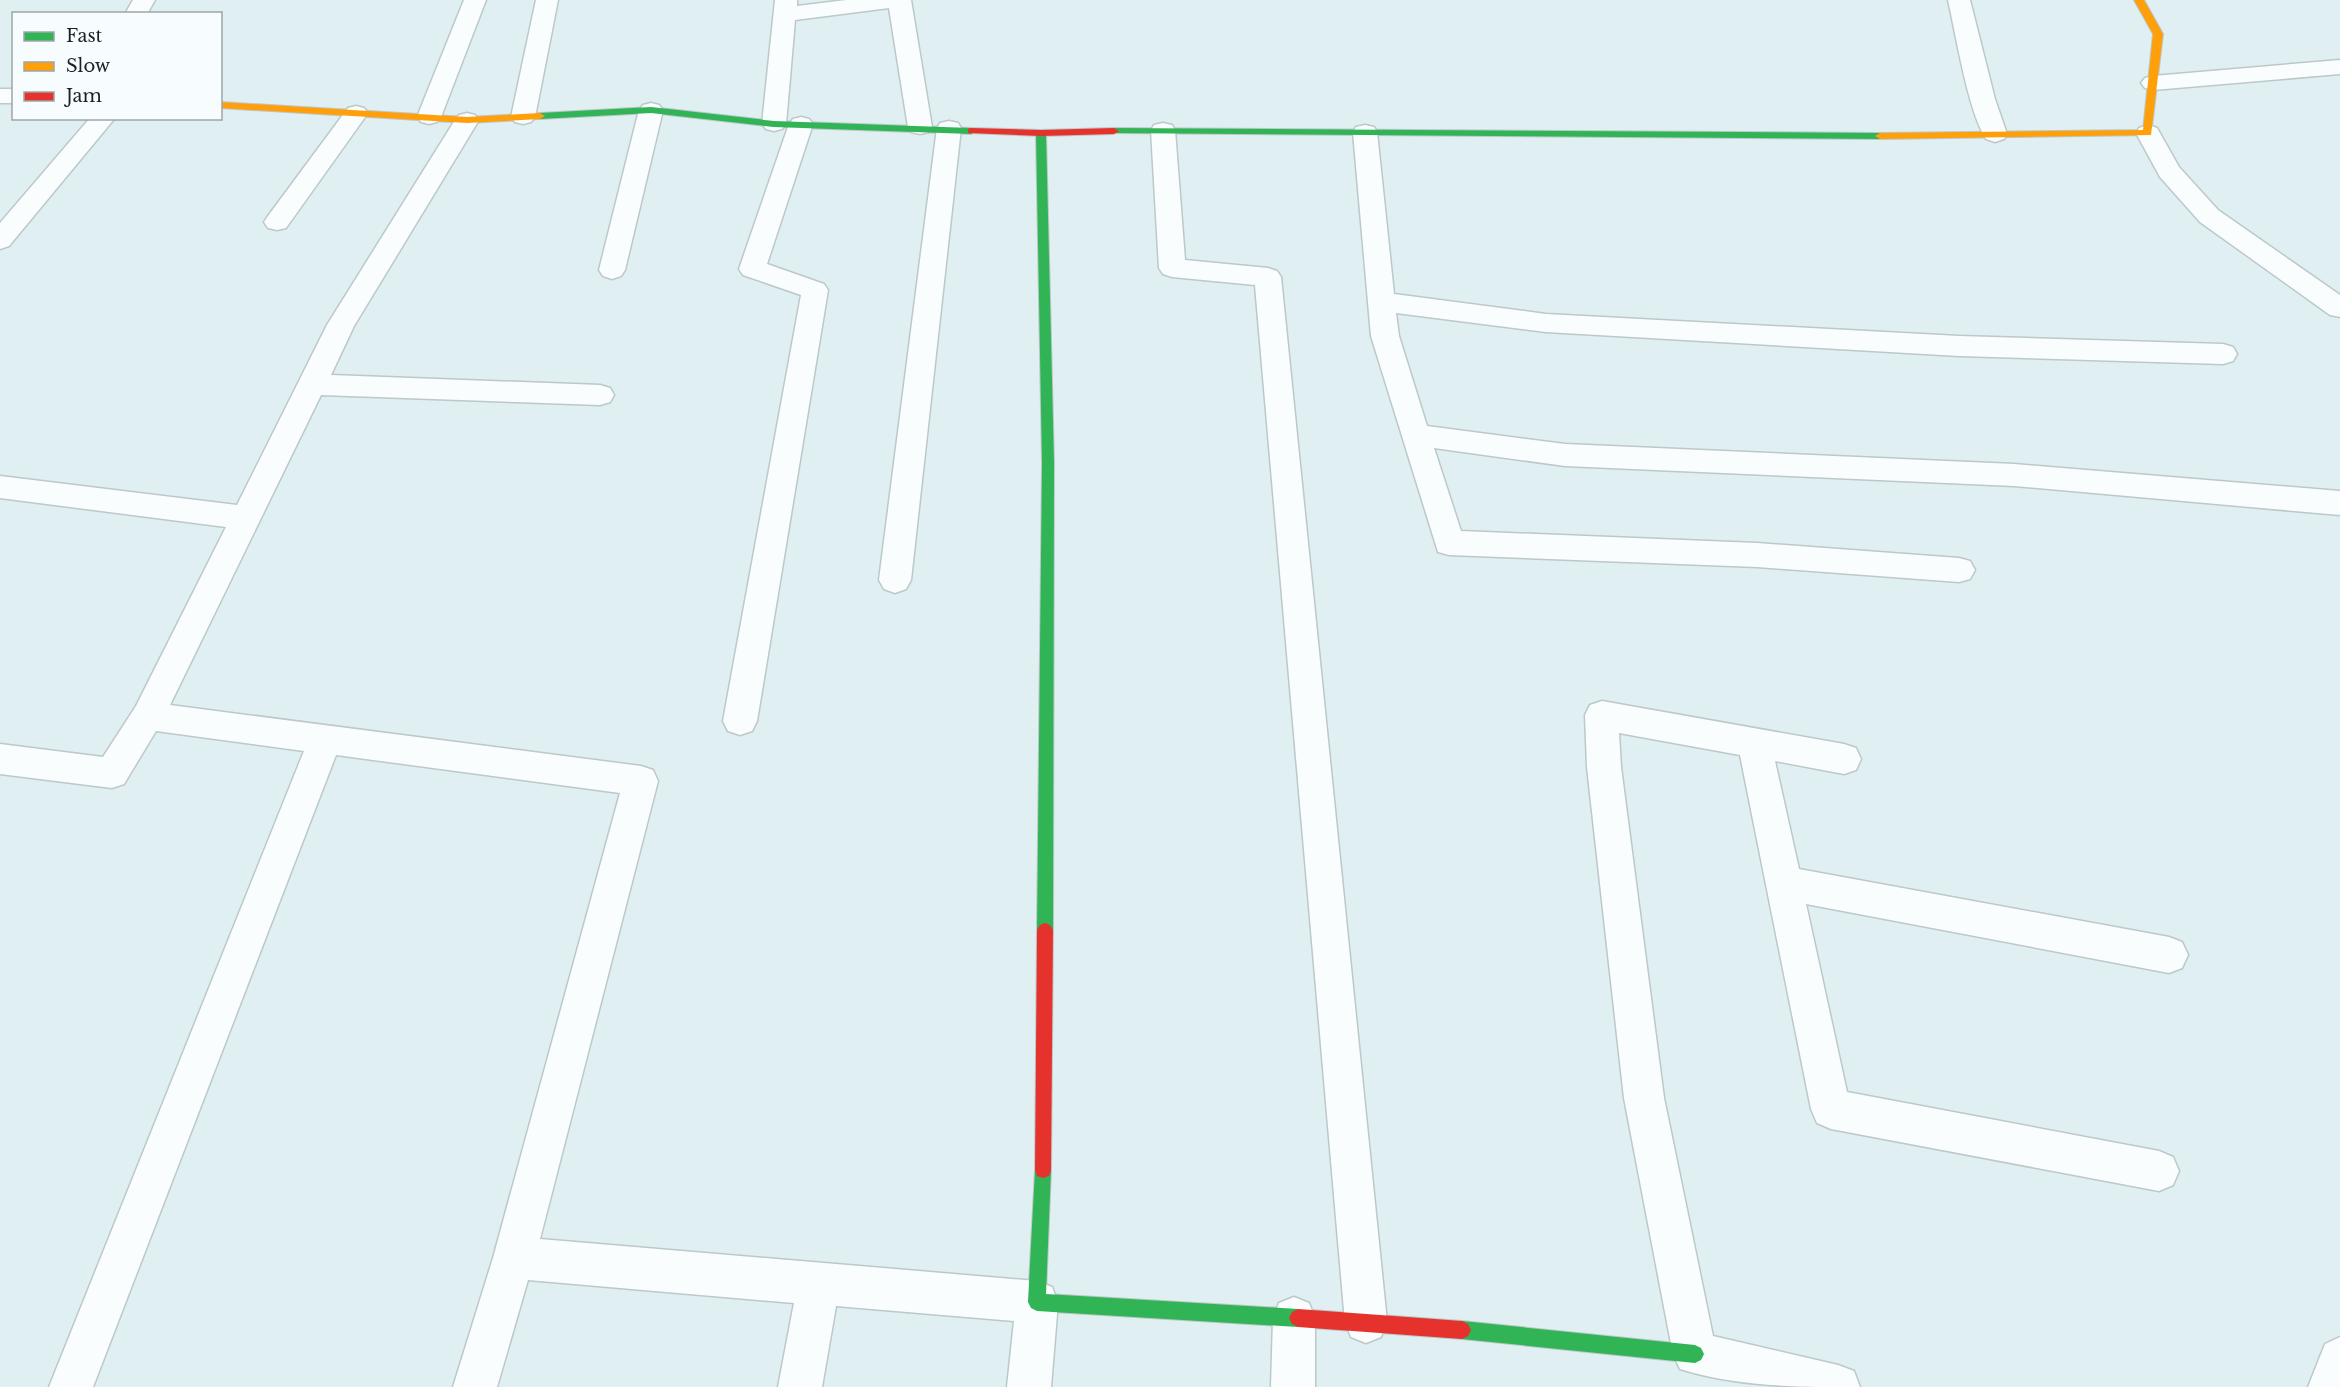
<svg xmlns="http://www.w3.org/2000/svg" width="2340" height="1387" font-family="'Libre Baskerville',serif">
  <style>
    .lines { fill: none; stroke-linecap: round; stroke-linejoin: round }
    .street-casing { stroke: #bcc8ca; stroke-width: 3 }
    .fast-casing { stroke: #bcc8ca; stroke-width: 2 }
    .slow-casing { stroke: #bcc8ca; stroke-width: 2 }
    .jam-casing { stroke: #bcc8ca; stroke-width: 2 }
    .street { fill: #fafdfd; fill-rule: evenodd }
    .fast { fill: #30b455; fill-rule: evenodd }
    .slow { fill: #ff9f0a; fill-rule: evenodd }
    .jam { fill: #e5322d; fill-rule: evenodd }
  </style>
  <rect width="100%" height="100%" fill="#e0eff2"/>
  <g class="lines">
    <g class="street-casing">
      <path id="street" d="M 133,0 L 155,0 L 147,14 L 125,14 Z
        M 464,0 L 486,0 L 441,117 L 437,122 L 429,124 L 421,122 L 417,117 Z
        M 536,0 L 558,0 L 535,117 L 531,122 L 523,124 L 515,122 L 511,117 Z
        M 775,0 L 797,0 L 797,6 L 846,0 L 911,0 L 932,127 L 929,132 L 920,134 L 911,132 L 908,127 L 889,8 L 795,20 L 786,124 L 782,129 L 774,131 L 766,129 L 762,124 Z
        M 1948,0 L 1970,0 L 1995,99 L 2007,134 L 2004,139 L 1995,142 L 1986,139 C 1968,111 1956,35 1948,0 Z
        M 2340,60 L 2340,74 L 2153,90 L 2145,88 L 2141,83 L 2145,78 L 2153,76 Z
        M 0,89 L 14,89 L 14,103 L 0,103 Z
        M 651,103 L 659,105 L 663,110 L 625,270 L 621,276 L 612,279 L 603,276 L 599,270 L 639,110 L 643,105 Z
        M 356,106 L 364,108 L 368,113 L 286,228 L 277,230 L 268,228 L 264,222 L 268,216 L 348,108 Z
        M 467,113 L 475,115 L 479,120 L 354,326 L 331,375 L 600,385 L 610,388 L 614,395 L 610,402 L 600,405 L 321,395 L 170,705 L 641,766 L 653,770 L 658,781 L 540,1239 L 1037,1281 L 1052,1287 L 1058,1302 L 1051,1387 L 1007,1387 L 1014,1321 L 836,1306 L 822,1387 L 778,1387 L 794,1303 L 528,1280 L 497,1387 L 453,1387 L 493,1258 L 620,793 L 336,755 L 93,1387 L 49,1387 L 304,751 L 156,731 L 124,784 L 112,788 L 0,774 L 0,744 L 103,757 L 136,706 L 226,527 L 0,498 L 0,476 L 237,505 L 327,325 L 455,120 L 459,115 Z
        M 801,117 L 809,119 L 813,124 L 767,264 L 824,284 L 828,290 L 757,721 L 752,731 L 740,735 L 728,731 L 723,721 L 801,295 L 743,275 L 739,269 L 789,124 L 793,119 Z
        M 90,118 L 115,118 L 9,246 L 0,249 L 0,223 Z
        M 949,121 L 958,123 L 961,128 L 911,580 L 906,589 L 895,593 L 884,589 L 879,580 L 937,128 L 940,123 Z
        M 1163,123 L 1172,125 L 1175,130 L 1185,260 L 1268,268 L 1277,271 L 1281,277 L 1387,1322 L 1381,1337 L 1366,1343 L 1351,1337 L 1345,1322 L 1255,285 L 1172,277 L 1163,274 L 1159,268 L 1151,130 L 1154,125 Z
        M 1365,125 L 1374,127 L 1377,132 L 1394,294 L 1546,314 L 1959,336 L 2223,344 L 2233,347 L 2237,354 L 2233,361 L 2223,364 L 1959,356 L 1546,332 L 1396,313 L 1399,336 L 1427,426 L 1565,444 L 2014,464 L 2340,491 L 2340,515 L 2014,486 L 1565,466 L 1434,448 L 1461,531 L 1757,543 L 1959,558 L 1970,561 L 1975,570 L 1970,579 L 1959,582 L 1757,567 L 1449,555 L 1438,552 L 1371,336 L 1353,132 L 1356,127 Z
        M 2148,125 L 2157,128 L 2179,167 L 2218,210 L 2340,295 L 2340,317 L 2330,315 L 2200,222 L 2160,177 L 2136,133 L 2139,128 Z
        M 1602,701 L 1844,744 L 1856,748 L 1861,759 L 1856,770 L 1844,774 L 1775,761 L 1799,869 L 2169,937 L 2182,942 L 2188,955 L 2182,968 L 2169,973 L 1806,904 L 1847,1092 L 2159,1151 L 2173,1157 L 2179,1171 L 2173,1185 L 2159,1191 L 1831,1129 L 1817,1123 L 1811,1109 L 1740,755 L 1619,733 L 1621,767 L 1664,1098 L 1713,1336 L 1838,1365 L 1854,1371 L 1860,1387 C 1799,1387 1737,1387 1680,1369 L 1673,1354 L 1624,1098 L 1587,767 L 1585,715 L 1590,705 Z
        M 1294,1297 L 1309,1303 L 1315,1318 L 1315,1387 L 1271,1387 L 1273,1318 L 1279,1303 Z
        M 2340,1337 L 2340,1387 L 2308,1387 L 2325,1344 Z"/>
    </g>
    <g class="fast-casing">
      <path id="fast" d="M 651,107 L 774,121 L 971,128 L 976,131 L 971,134 L 774,127 L 651,113 L 540,119 L 535,116 L 540,113 Z
        M 1114,128 L 1880,133 L 1885,136 L 1880,139 L 1111,133 L 1111,129 Z
        M 1041,130 L 1046,133 L 1054,463 L 1053,930 L 1050,935 L 1045,937 L 1040,935 L 1037,930 L 1042,463 L 1036,133 Z
        M 1043,1162 L 1049,1164 L 1051,1170 L 1046,1294 L 1298,1309 L 1304,1312 L 1307,1318 L 1304,1324 L 1298,1327 L 1037,1311 L 1031,1308 L 1028,1302 L 1035,1170 L 1037,1164 Z
        M 1462,1321 L 1695,1345 L 1701,1348 L 1704,1354 L 1701,1360 L 1695,1363 L 1462,1339 L 1456,1336 L 1453,1330 L 1456,1324 Z"/>
    </g>
    <g class="slow-casing">
      <path id="slow" d="M 2134,0 L 2144,0 L 2163,34 L 2151,135 L 1880,139 L 1875,136 L 1880,133 L 2143,130 L 2153,34 Z
        M 220,102 L 467,117 L 540,113 L 545,116 L 540,119 L 467,123 L 220,108 Z"/>
    </g>
    <g class="jam-casing">
      <path id="jam" d="M 971,128 L 1041,130 L 1114,128 L 1119,131 L 1114,134 L 1041,136 L 968,133 L 968,129 Z
        M 1045,923 L 1050,925 L 1053,930 L 1051,1170 L 1049,1176 L 1043,1178 L 1037,1176 L 1035,1170 L 1037,930 L 1040,925 Z
        M 1298,1309 L 1462,1321 L 1468,1324 L 1471,1330 L 1468,1336 L 1462,1339 L 1298,1327 L 1292,1324 L 1289,1318 L 1292,1312 Z"/>
    </g>
    <use href="#street" class="street"/>
    <use href="#fast" class="fast"/>
    <use href="#slow" class="slow"/>
    <use href="#jam" class="jam"/>
  </g>
  <rect x="12" y="12" width="210" height="108" fill="#f7fdfe" stroke="#9ea5a7" stroke-width="1.5"/>
  <rect x="24" y="32" width="30" height="9" fill="#30b455" stroke="#9ea5a7" stroke-width="1.5"/>
  <text x="66" y="42" font-size="18" fill="#182224">Fast</text>
  <rect x="24" y="62" width="30" height="9" fill="#ff9f0a" stroke="#9ea5a7" stroke-width="1.5"/>
  <text x="66" y="72" font-size="18" fill="#182224">Slow</text>
  <rect x="24" y="92" width="30" height="9" fill="#e5322d" stroke="#9ea5a7" stroke-width="1.5"/>
  <text x="66" y="102" font-size="18" fill="#182224">Jam</text>
</svg>
